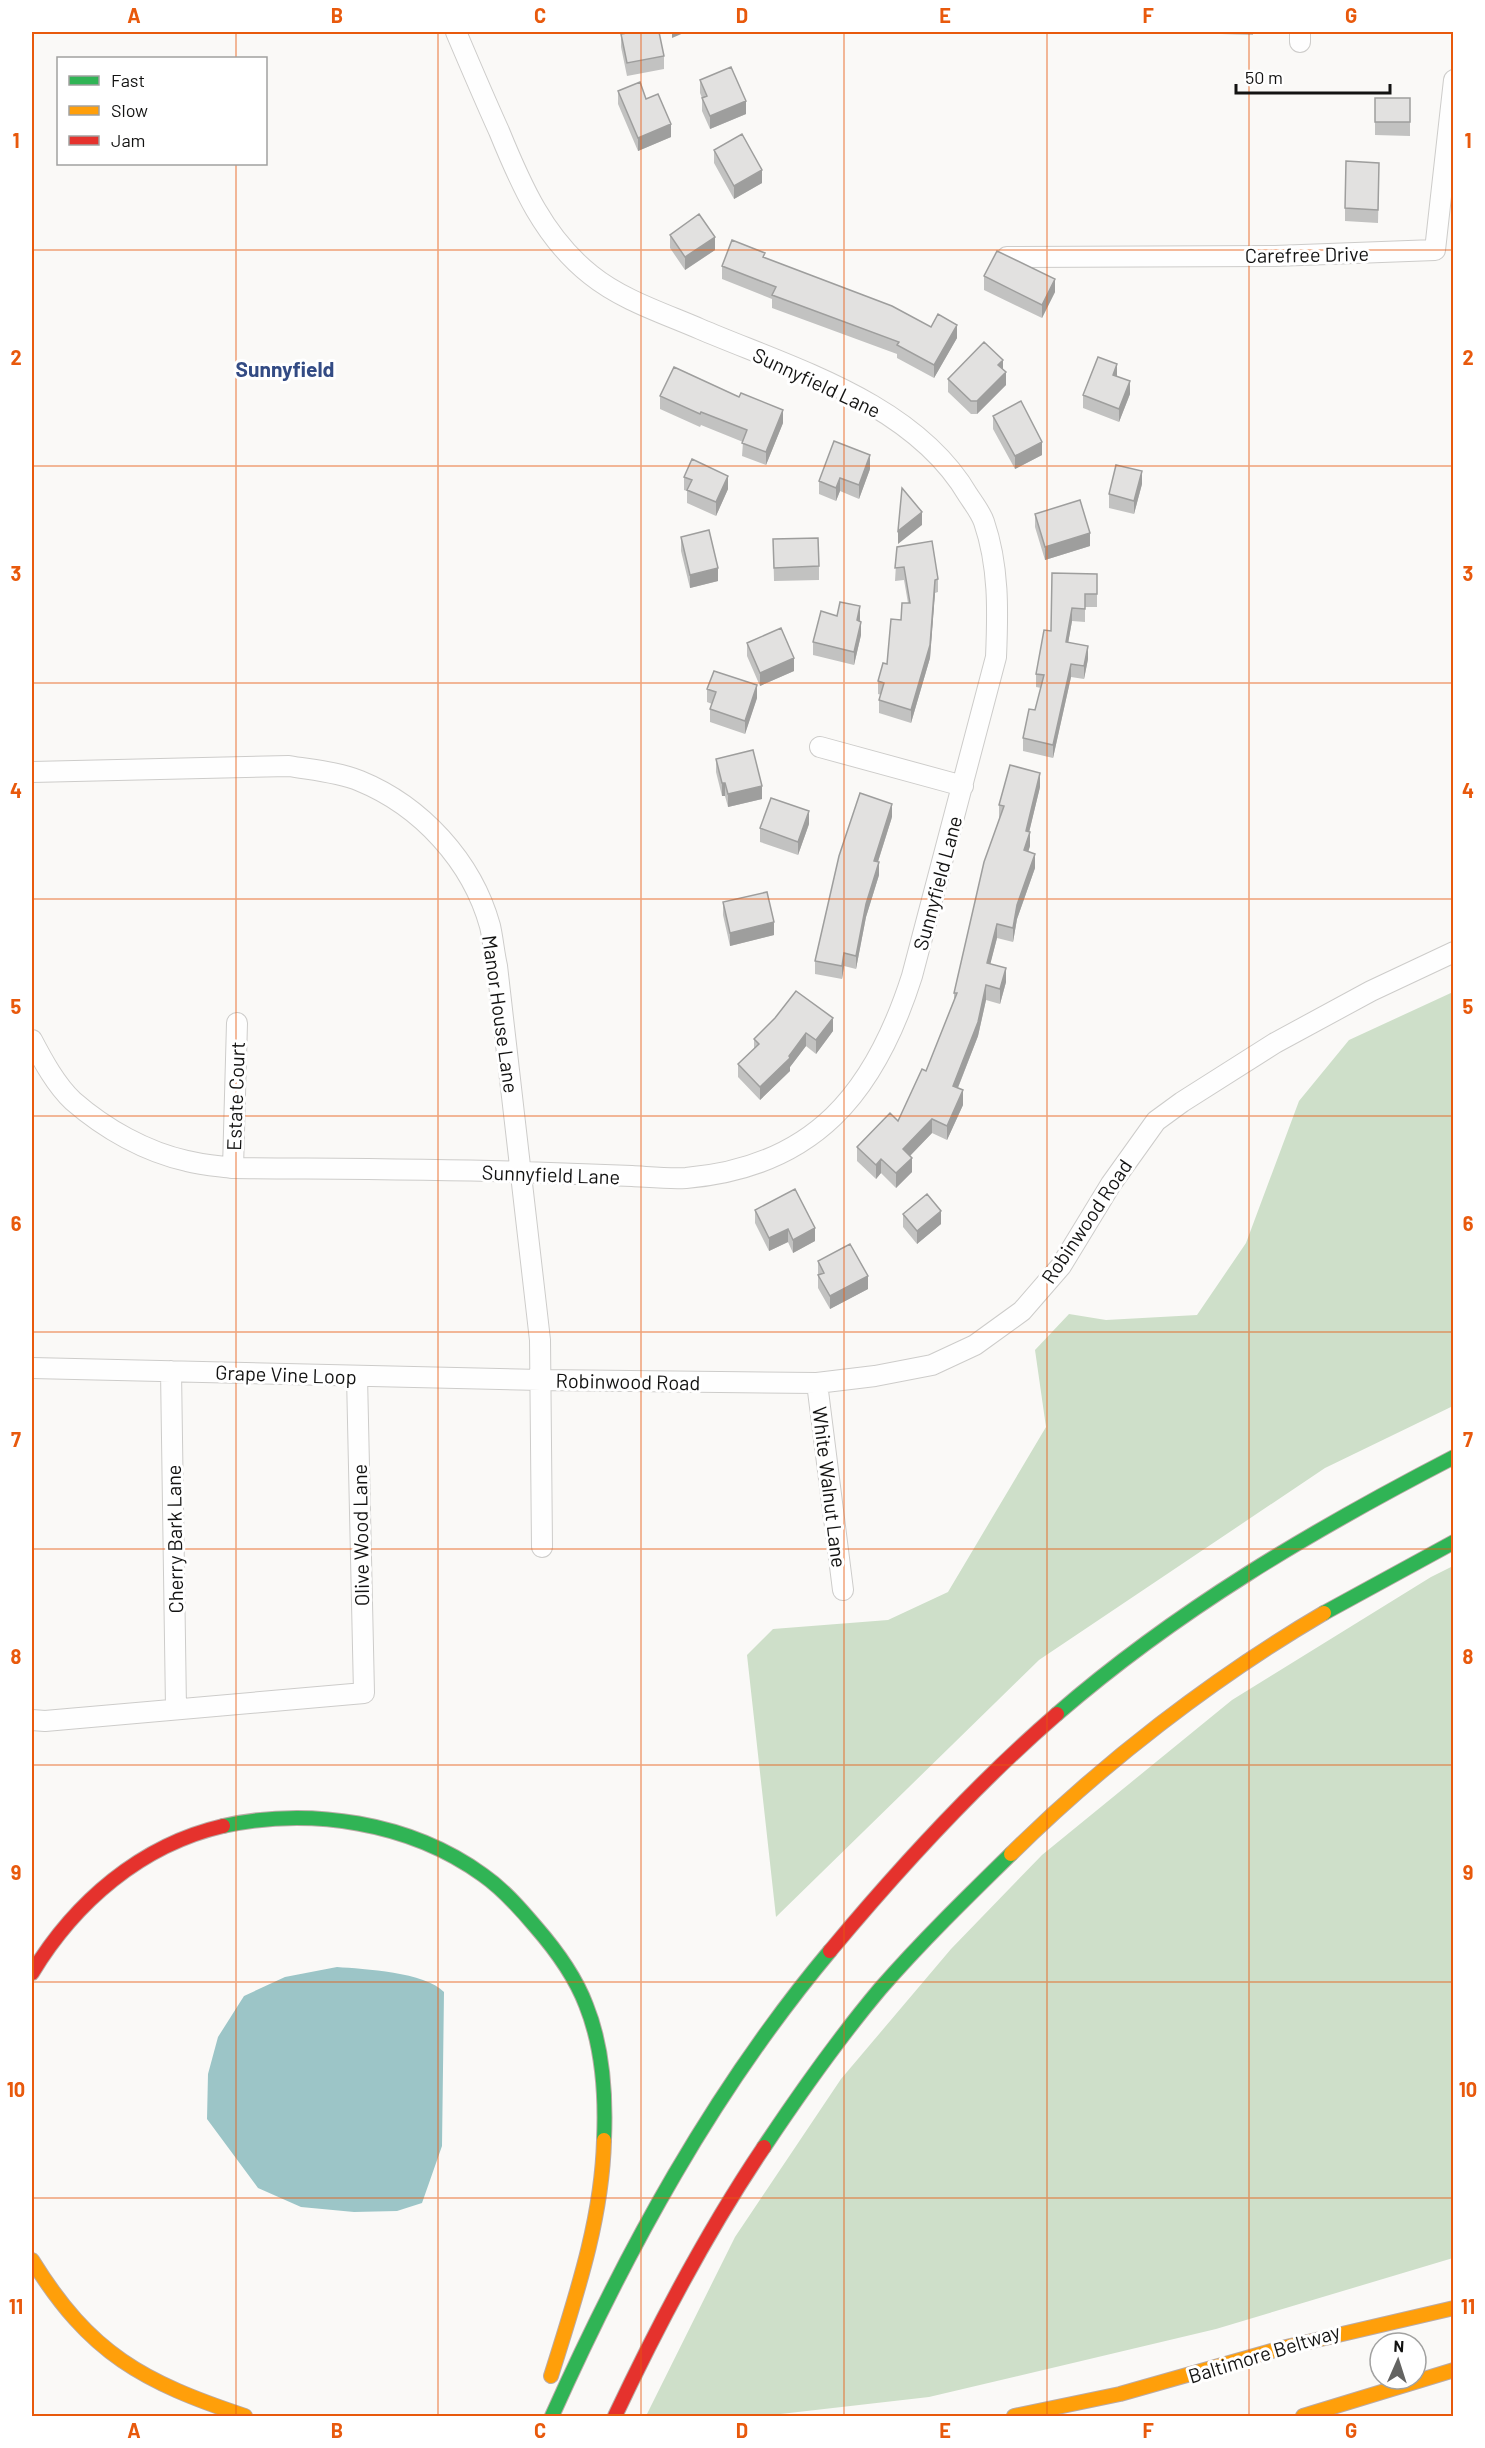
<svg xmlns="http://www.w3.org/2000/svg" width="1485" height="2448" font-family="Barlow,sans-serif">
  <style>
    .forest { fill: #cedfc9 }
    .water { fill: #9cc5c7 }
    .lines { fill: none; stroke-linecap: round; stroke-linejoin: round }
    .street-casing { stroke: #cdccca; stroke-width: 22 }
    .fast-casing { stroke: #baaba6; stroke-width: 16 }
    .slow-casing { stroke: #baaba6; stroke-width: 16 }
    .jam-casing { stroke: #baaba6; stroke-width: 16 }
    .street { stroke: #fefefe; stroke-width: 20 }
    .fast { stroke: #30b455; stroke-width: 14 }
    .slow { stroke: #ff9f0a; stroke-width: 14 }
    .jam { stroke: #e5322d; stroke-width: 14 }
    .wall { fill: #c2c2c1 }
    .shaded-wall { fill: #9e9e9d }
    .building { fill: #e2e1e0; stroke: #9e9e9d; stroke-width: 1.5 }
    .grid { fill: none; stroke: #e8590c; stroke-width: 1.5; stroke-opacity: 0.55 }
    .labels { text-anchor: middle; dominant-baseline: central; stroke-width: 6; stroke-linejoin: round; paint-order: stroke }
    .street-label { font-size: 20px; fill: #131312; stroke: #fff }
    .neighbourhood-label { font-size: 21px; font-weight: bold; fill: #334b84; stroke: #fff }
    .neatline { fill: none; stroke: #e8590c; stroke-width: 2 }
    .grid-label { font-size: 20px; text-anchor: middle; font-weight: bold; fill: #e8590c }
  </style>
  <rect width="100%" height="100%" fill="#faf9f7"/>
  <path class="forest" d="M 1453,992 L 1453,1406 L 1325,1468 L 1039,1660 L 776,1917 L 747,1655 L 773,1629 L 888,1620 L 948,1592 L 1046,1427 L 1035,1350 L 1069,1314 L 1106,1320 L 1197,1315 L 1246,1243 L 1299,1101 L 1349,1040 Z
    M 1453,1566 L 1453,2258 L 1216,2329 L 929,2397 L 763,2416 L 646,2416 L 735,2237 L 841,2079 L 951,1949 L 1042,1855 L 1232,1700 L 1431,1577 Z"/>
  <path class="water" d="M 337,1967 C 364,1969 425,1972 444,1992 L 442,2146 L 422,2203 L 397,2211 L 354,2212 L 301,2207 L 258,2188 L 207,2119 L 208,2074 L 218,2037 L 244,1996 L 285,1977 Z"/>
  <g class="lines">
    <g class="street-casing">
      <path id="street" d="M 1300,42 L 1300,32
        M 1007,257 L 1275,256 L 1435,250 L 1454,80
        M 820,747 L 963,786
        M 32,772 L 289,766 C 312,770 338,772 360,781 C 421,806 472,861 490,926 C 493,939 494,953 497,966 L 540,1340 L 542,1547
        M 32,1040 C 43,1061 56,1085 73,1101 C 105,1129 146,1152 187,1161 C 202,1165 218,1166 233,1168 C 330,1169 427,1169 523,1172 C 559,1173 596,1175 632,1176 C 650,1177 669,1179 686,1178 C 815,1167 875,1092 912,976 L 996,657 C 998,611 999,566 984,522 C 981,513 974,504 968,495 C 914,403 794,369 700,329 C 663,313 622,300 591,275 C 544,238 521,185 499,131 C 484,98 470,65 456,32
        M 233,1168 L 237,1023
        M 32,1368 L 541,1380 L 817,1383 L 875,1376 L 932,1365 L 975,1345 L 1022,1311 L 1061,1266 L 1111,1184 L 1156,1121 L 1182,1102 L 1275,1043 L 1371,991 L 1454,952
        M 171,1371 L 176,1708
        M 817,1383 L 843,1590
        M 32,1720 L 45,1721 L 364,1693 L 357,1376"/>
    </g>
    <g class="fast-casing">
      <path id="fast" d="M 1324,1613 L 1454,1542
        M 1057,1714 C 1177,1610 1313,1530 1454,1457
        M 223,1826 C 310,1807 410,1822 483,1875 C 503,1889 519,1907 535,1926 C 556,1950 575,1976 586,2005 C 603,2047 606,2095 604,2140
        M 764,2147 C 800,2093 838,2039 880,1989 C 921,1942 966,1898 1011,1854
        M 552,2416 C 626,2251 713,2091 830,1951"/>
    </g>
    <g class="slow-casing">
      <path id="slow" d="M 1011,1854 C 1102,1764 1213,1678 1324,1613
        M 32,2260 C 90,2354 143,2382 245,2416
        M 551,2376 C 575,2299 602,2221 604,2140
        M 1014,2416 L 1120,2394 L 1282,2348 L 1454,2308
        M 1303,2416 L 1454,2370"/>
    </g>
    <g class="jam-casing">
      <path id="jam" d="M 830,1951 C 900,1867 974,1786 1057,1714
        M 32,1973 C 75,1902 141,1845 223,1826
        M 615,2416 C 659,2323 706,2233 764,2147"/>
    </g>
    <use href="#street" class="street"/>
    <use href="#fast" class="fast"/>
    <use href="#slow" class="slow"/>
    <use href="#jam" class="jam"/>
  </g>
  <path class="wall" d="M 1221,32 L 1253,32 L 1253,35 L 1221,34 Z
    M 621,34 L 664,56 L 664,69 L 627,76 L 621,47 Z
    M 700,80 L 746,114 L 710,129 L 702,111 L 702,98 L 700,93 Z
    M 618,91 L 646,99 L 671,137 L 638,151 L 618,104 Z
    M 1375,98 L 1410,98 L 1410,136 L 1375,135 Z
    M 714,150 L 762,183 L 734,199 L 714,163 Z
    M 1379,176 L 1378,223 L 1345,221 L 1345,208 Z
    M 670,235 L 715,250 L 685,270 L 670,248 Z
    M 765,258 L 931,327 L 957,338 L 934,378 L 897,358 L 897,354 L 772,308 L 772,299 L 722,279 L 722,266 Z
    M 984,276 L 1055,292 L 1042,318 L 984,290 Z
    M 1003,370 L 1006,385 L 977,414 L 971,414 L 948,392 L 948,379 Z
    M 1117,376 L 1130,394 L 1119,422 L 1083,408 L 1083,395 Z
    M 660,396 L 783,423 L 766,465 L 742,456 L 743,442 L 701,425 L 700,427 L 660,409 Z
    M 993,416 L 1042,455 L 1015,469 L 993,429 Z
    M 870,469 L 859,499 L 840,491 L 836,501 L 819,494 L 819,481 Z
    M 684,477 L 728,489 L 716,516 L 687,503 L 687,491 L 684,490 Z
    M 1142,484 L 1134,514 L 1109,508 L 1109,494 Z
    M 1035,514 L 1090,546 L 1045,560 L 1035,527 Z
    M 681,537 L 718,581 L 690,588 L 681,551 Z
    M 773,539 L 819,566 L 819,580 L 774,581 Z
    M 897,547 L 938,579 L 938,592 L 935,593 L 930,658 L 911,723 L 879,713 L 879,700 L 881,695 L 878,694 L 878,681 L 887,664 L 901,620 L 908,603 L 904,580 L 895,581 Z
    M 1097,574 L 1097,607 L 1085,607 L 1085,622 L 1072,621 L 1068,643 L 1088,659 L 1084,679 L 1071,677 L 1053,758 L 1023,751 L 1023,738 L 1035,710 L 1041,688 L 1036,687 L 1036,674 L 1051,631 Z
    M 837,616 L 860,619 L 861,635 L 854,665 L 813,655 L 813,642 Z
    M 747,643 L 794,671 L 760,686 L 747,656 Z
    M 707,689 L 757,698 L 745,734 L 710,722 L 710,709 L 712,704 L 707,702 Z
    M 716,759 L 762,799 L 728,807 L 725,796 L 722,796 L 716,772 Z
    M 1040,787 L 1029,832 L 1030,846 L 1028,852 L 1035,868 L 1017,919 L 1013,942 L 997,938 L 990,964 L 1006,982 L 1000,1004 L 986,1000 L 978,1036 L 958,1088 L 963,1105 L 947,1140 L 932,1133 L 910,1156 L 912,1172 L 896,1188 L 881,1173 L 876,1179 L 857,1161 L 857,1147 L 898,1121 L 926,1071 L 954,1001 L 954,993 L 999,819 L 999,805 Z
    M 892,817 L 878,862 L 879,875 L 866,917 L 856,969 L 844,966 L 842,979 L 815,974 L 815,961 Z
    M 809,824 L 798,855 L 760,842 L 760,828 Z
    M 723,902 L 774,935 L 730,946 L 723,915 Z
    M 775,1018 L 833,1031 L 816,1054 L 806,1046 L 790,1067 L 790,1071 L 760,1100 L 738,1077 L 738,1064 L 754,1049 L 754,1039 Z
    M 755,1210 L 815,1241 L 793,1253 L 788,1242 L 769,1251 L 755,1223 Z
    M 903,1214 L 941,1224 L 917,1244 L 903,1227 Z
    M 818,1261 L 868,1289 L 830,1309 L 818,1288 Z"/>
  <path class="shaded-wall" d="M 672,32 L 686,32 L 672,38 Z
    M 746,101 L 746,114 L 710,129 L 710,116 Z
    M 671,124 L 671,137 L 638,151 L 638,138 Z
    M 762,170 L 762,183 L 734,199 L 734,186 Z
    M 715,237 L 715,250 L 685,270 L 685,257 Z
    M 1055,279 L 1055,292 L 1042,318 L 1042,305 Z
    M 957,325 L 957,338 L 934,378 L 934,365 Z
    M 1003,360 L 1003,374 L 998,365 Z
    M 1117,364 L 1117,377 L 1113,375 Z
    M 1006,372 L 1006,385 L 977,414 L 977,401 Z
    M 1130,381 L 1130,394 L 1119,422 L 1119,409 Z
    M 783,410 L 783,423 L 766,465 L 766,452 Z
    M 1042,442 L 1042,455 L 1015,469 L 1015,456 Z
    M 870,455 L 870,469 L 859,499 L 859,485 Z
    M 1142,471 L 1142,484 L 1134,514 L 1134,501 Z
    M 728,476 L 728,489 L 716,516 L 716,502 Z
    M 840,478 L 840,491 L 836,501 L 836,488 Z
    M 922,512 L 922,525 L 898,544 L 898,531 Z
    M 1090,533 L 1090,546 L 1045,560 L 1045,547 Z
    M 718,568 L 718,581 L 690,588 L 690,575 Z
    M 935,580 L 935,593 L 930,658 L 911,723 L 911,710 Z
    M 860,606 L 860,619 L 857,633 L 857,620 Z
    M 1072,608 L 1072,621 L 1066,655 L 1066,642 Z
    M 861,622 L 861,635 L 854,665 L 854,652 Z
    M 1088,646 L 1088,659 L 1084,679 L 1084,666 Z
    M 794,658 L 794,671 L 760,686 L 760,673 Z
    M 1071,664 L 1071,677 L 1053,758 L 1053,745 Z
    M 757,685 L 757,698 L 745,734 L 745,721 Z
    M 1040,773 L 1040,787 L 1026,845 L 1026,831 Z
    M 722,783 L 725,783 L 725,796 L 722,796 Z
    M 762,786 L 762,799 L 728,807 L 728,794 Z
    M 892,804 L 892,817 L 874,874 L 874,861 Z
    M 809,811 L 809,824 L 798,855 L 798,842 Z
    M 1030,832 L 1030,846 L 1024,865 L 1024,850 Z
    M 1035,854 L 1035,868 L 1017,919 L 1013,942 L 1013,928 L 1017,905 Z
    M 879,862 L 879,875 L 866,917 L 856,969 L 856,956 L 866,904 Z
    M 774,922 L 774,935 L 730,946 L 730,933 Z
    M 997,924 L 997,938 L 987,977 L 987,963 Z
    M 844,953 L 844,966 L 842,979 L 842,966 Z
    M 1006,968 L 1006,982 L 1000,1004 L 1000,989 Z
    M 986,985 L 986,1000 L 978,1036 L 953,1100 L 953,1086 Z
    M 833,1018 L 833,1031 L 816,1054 L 816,1040 Z
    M 806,1033 L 806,1046 L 790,1067 L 790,1071 L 760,1100 L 760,1087 L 789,1056 Z
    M 963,1090 L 963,1105 L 947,1140 L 947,1126 Z
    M 932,1119 L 932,1133 L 903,1163 L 903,1149 Z
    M 912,1158 L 912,1172 L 896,1188 L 896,1173 Z
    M 881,1159 L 881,1173 L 876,1179 L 876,1165 Z
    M 941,1211 L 941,1224 L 917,1244 L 917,1231 Z
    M 815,1228 L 815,1241 L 793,1253 L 793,1240 Z
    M 788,1229 L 788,1242 L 769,1251 L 769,1238 Z
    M 868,1276 L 868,1289 L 830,1309 L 830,1296 Z"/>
  <path class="building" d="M 633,32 L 659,32 L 664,56 L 627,63 L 621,34 Z
    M 731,67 L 746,101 L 710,116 L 702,98 L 707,96 L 700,80 Z
    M 640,82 L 646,99 L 658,94 L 671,124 L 638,138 L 618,91 Z
    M 1375,98 L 1410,98 L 1410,122 L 1375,122 Z
    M 742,134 L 762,170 L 734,186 L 714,150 Z
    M 1346,161 L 1379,163 L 1378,210 L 1345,208 Z
    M 699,214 L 715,237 L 685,257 L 670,235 Z
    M 732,240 L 765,253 L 763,257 L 892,306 L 931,327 L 938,314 L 957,325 L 934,365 L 897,345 L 899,342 L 772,295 L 776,287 L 722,266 Z
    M 997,251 L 1055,279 L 1042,305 L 984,276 Z
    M 984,342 L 1003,360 L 998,365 L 1006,372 L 977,401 L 971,401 L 948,379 Z
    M 1098,357 L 1117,364 L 1113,375 L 1130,381 L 1119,409 L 1083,395 Z
    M 674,367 L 739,397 L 741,393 L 783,410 L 766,452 L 742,443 L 747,430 L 701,412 L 700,414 L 660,396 Z
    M 1021,401 L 1042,442 L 1015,456 L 993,416 Z
    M 834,441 L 870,455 L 859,485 L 840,478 L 836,488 L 819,481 Z
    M 692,459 L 728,476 L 716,502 L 687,490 L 692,480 L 684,477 Z
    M 1116,465 L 1142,471 L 1134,501 L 1109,494 Z
    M 902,488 L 922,512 L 898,531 Z
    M 1080,500 L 1090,533 L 1045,547 L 1035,514 Z
    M 709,530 L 718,568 L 690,575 L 681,537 Z
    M 818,538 L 819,566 L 774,568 L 773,539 Z
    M 932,541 L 938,579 L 935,580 L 930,645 L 911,710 L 879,700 L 884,683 L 878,681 L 883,663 L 887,664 L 891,619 L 901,620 L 902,603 L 910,603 L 904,567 L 895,568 L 897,547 Z
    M 1052,573 L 1097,574 L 1097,594 L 1085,594 L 1085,609 L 1072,608 L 1066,642 L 1088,646 L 1084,666 L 1071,664 L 1053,745 L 1023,738 L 1029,709 L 1035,710 L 1044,675 L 1036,674 L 1044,630 L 1051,631 Z
    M 840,602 L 860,606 L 857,620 L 861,622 L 854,652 L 813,642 L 821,611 L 837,616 Z
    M 781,628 L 794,658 L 760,673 L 747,643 Z
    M 714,671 L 757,685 L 745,721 L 710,709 L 716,692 L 707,689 Z
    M 753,750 L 762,786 L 728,794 L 725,783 L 722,783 L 716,759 Z
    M 1010,765 L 1040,773 L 1026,831 L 1030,832 L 1024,850 L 1035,854 L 1017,905 L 1013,928 L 997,924 L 987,963 L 1006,968 L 1000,989 L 986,985 L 978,1022 L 953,1086 L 963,1090 L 947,1126 L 932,1119 L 903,1149 L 912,1158 L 896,1173 L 881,1159 L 876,1165 L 857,1147 L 890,1113 L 898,1121 L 922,1069 L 926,1071 L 957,993 L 954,993 L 984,862 L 1004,806 L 999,805 Z
    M 860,793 L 892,804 L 874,861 L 879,862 L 866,904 L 856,956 L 844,953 L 842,966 L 815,961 L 839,856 Z
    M 771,798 L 809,811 L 798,842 L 760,828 Z
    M 767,892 L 774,922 L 730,933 L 723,902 Z
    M 796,991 L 833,1018 L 816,1040 L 806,1033 L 789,1056 L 790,1058 L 760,1087 L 738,1064 L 759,1044 L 754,1039 L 775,1018 Z
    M 795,1189 L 815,1228 L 793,1240 L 788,1229 L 769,1238 L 755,1210 Z
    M 927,1194 L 941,1211 L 917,1231 L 903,1214 Z
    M 850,1244 L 868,1276 L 830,1296 L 818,1275 L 824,1273 L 818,1261 Z"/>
  <path class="grid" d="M 236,32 L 236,58M 438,32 L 438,2416M 641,32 L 641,2416M 844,32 L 844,2416M 1047,32 L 1047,2416M 1249,32 L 1249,2416M 236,164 L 236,2416M 32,250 L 1454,250M 32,466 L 1454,466M 32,683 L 1454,683M 32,899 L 1454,899M 32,1116 L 1454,1116M 32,1332 L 1454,1332M 32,1549 L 1454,1549M 32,1765 L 1454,1765M 32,1982 L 1454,1982M 32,2198 L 1454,2198"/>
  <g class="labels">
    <g class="street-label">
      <text transform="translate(1307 254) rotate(-1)">Carefree Drive</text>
      <text transform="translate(817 382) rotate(25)">Sunnyfield Lane</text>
      <text transform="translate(937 883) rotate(-75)">Sunnyfield Lane</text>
      <text transform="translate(501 1014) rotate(82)">Manor House Lane</text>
      <text transform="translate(235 1096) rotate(-88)">Estate Court</text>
      <text transform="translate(551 1174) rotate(2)">Sunnyfield Lane</text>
      <text transform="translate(1086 1221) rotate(-56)">Robinwood Road</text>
      <text transform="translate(286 1374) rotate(2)">Grape Vine Loop</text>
      <text transform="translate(628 1381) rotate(1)">Robinwood Road</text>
      <text transform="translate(830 1487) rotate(83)">White Walnut Lane</text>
      <text transform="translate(360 1535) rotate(-91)">Olive Wood Lane</text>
      <text transform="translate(174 1539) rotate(-91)">Cherry Bark Lane</text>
      <text transform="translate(1264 2353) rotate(-17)">Baltimore Beltway</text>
    </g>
    <g class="neighbourhood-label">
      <text x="285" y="368">Sunnyfield</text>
    </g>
  </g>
  <rect width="1485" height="2448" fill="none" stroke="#ffffff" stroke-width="66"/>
  <rect x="57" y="57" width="210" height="108" fill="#ffffff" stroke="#a1a1a0" stroke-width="1.5"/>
  <rect x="69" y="76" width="30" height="9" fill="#30b455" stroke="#a1a1a0" stroke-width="1.5"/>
  <text x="111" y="87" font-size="18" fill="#131312">Fast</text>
  <rect x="69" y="106" width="30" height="9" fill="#ff9f0a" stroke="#a1a1a0" stroke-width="1.5"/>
  <text x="111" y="117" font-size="18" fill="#131312">Slow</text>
  <rect x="69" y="136" width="30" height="9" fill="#e5322d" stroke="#a1a1a0" stroke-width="1.5"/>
  <text x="111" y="147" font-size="18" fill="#131312">Jam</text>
  <g transform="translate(1398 2361) rotate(3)"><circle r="28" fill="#ffffff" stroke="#a1a1a0" stroke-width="1.5"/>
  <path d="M0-4.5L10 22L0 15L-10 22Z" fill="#646462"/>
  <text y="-9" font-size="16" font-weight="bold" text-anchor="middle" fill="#131312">N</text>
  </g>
  <path d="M1236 84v9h154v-9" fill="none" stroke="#131312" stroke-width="3"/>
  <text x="1245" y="84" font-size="18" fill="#131312" stroke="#ffffff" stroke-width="4.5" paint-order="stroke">50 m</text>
  <rect x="33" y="33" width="1419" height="2382" class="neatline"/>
  <g class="grid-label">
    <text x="134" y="23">A</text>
    <text x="337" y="23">B</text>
    <text x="540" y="23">C</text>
    <text x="742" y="23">D</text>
    <text x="945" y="23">E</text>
    <text x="1148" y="23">F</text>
    <text x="1351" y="23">G</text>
    <text x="16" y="148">1</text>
    <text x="1468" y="148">1</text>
    <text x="16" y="365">2</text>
    <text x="1468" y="365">2</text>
    <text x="16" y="581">3</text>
    <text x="1468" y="581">3</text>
    <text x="16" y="798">4</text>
    <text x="1468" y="798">4</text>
    <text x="16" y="1014">5</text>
    <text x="1468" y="1014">5</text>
    <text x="16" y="1231">6</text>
    <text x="1468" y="1231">6</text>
    <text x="16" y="1447">7</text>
    <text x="1468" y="1447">7</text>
    <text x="16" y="1664">8</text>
    <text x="1468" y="1664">8</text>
    <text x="16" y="1880">9</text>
    <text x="1468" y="1880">9</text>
    <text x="16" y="2097">10</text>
    <text x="1468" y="2097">10</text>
    <text x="16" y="2314">11</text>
    <text x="1468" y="2314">11</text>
    <text x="134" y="2438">A</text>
    <text x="337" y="2438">B</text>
    <text x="540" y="2438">C</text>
    <text x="742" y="2438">D</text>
    <text x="945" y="2438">E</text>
    <text x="1148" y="2438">F</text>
    <text x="1351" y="2438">G</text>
  </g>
</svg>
